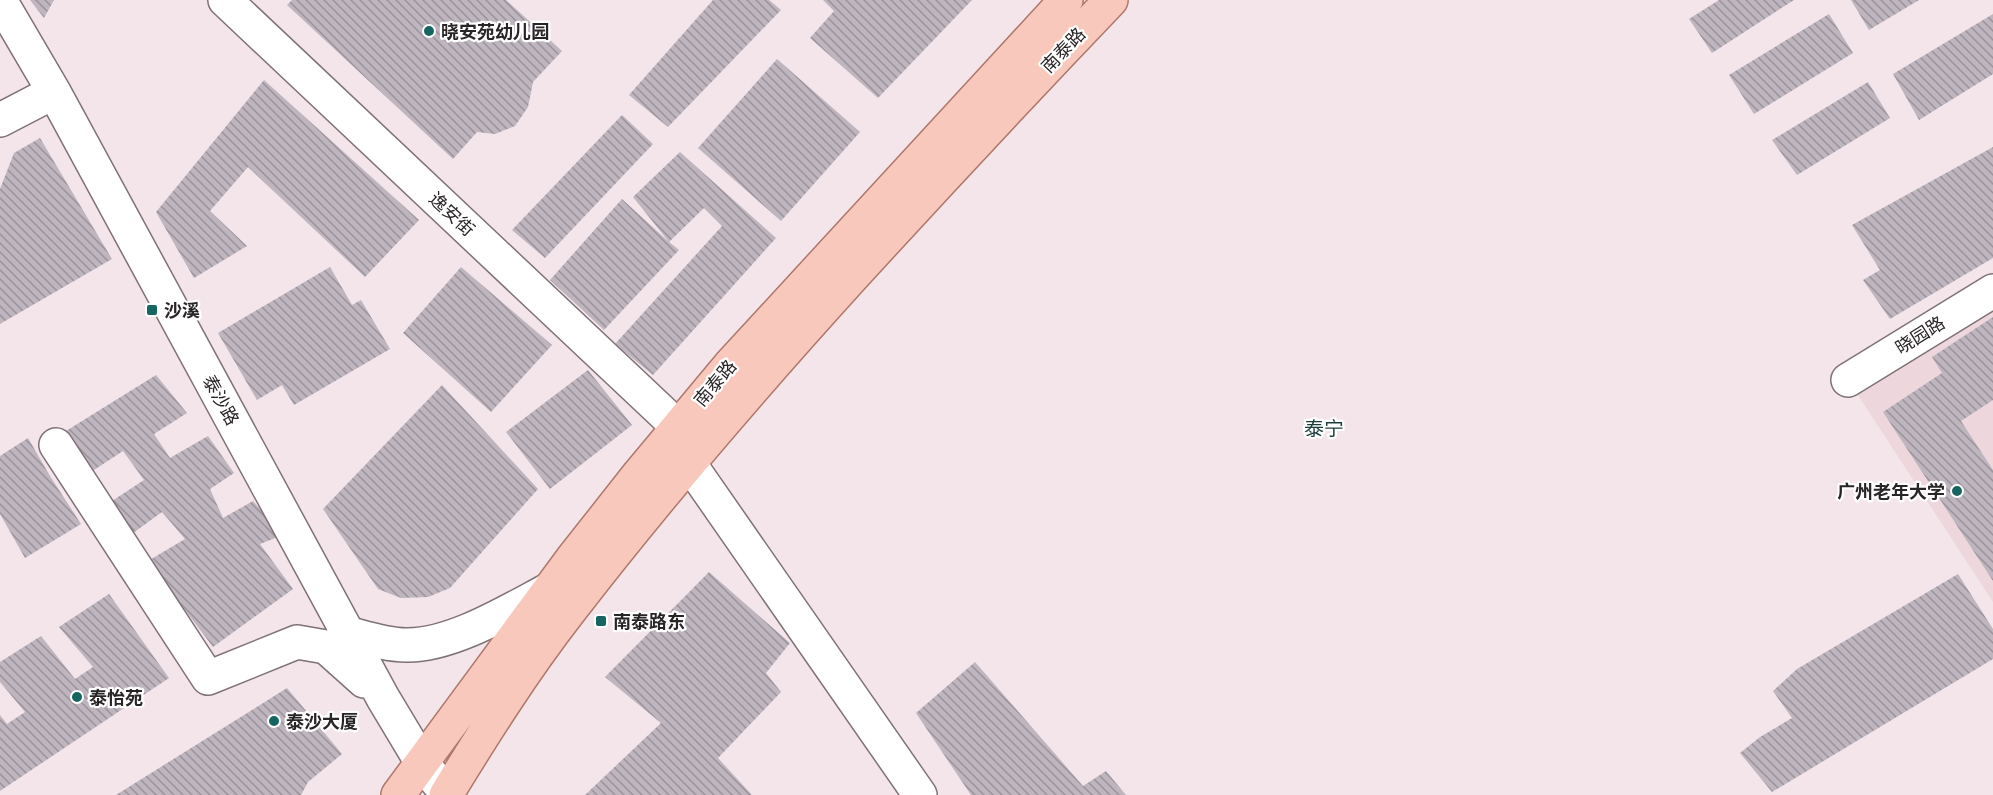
<svg xmlns="http://www.w3.org/2000/svg" width="1993" height="795" font-family="'Titillium Web','Noto Sans SC',sans-serif">
  <style>
    .built { fill: #edd7dd }
    .building { fill: url(#building-back-hatch) }
    .lines { fill: none; stroke-linecap: round; stroke-linejoin: round }
    .minor-casing { stroke: #7f7276; stroke-width: 36 }
    .major-casing { stroke: #ae776b; stroke-width: 36 }
    .minor { stroke: #fff; stroke-width: 33 }
    .major { stroke: #f9c8bd; stroke-width: 33 }
    .poi-dot { fill: #176561; stroke: #fff; stroke-width: 2 }
    .labels { text-anchor: middle; dominant-baseline: central; stroke-width: 4.5; stroke-linejoin: round; paint-order: stroke }
    .poi-label { font-size: 18px; font-weight: bold; fill: #292425; stroke: #fff; text-anchor: start }
    .street-label { font-size: 18px; fill: #292425; stroke: #fff }
    .neighbourhood-label { font-size: 20px; fill: #1a3c3a; stroke: #fff }
  </style>
  <defs>
    <pattern id="building-back-hatch" width="6" height="6" patternUnits="userSpaceOnUse" patternTransform="scale(1.5)"><rect width="6" height="6" fill="#beb5bf"/><path d="M-1 5l2 2M0 0l6 6M5-1l2 2" fill="none" stroke="#9a939b"/></pattern>
  </defs>
  <rect width="100%" height="100%" fill="#f3e5e9"/>
  <path class="built" d="M 1993,291 L 1993,602 L 1848,380 Z"/>
  <path class="building" d="M 30,0 L 54,0 L 44,18 Z
    M 292,0 L 506,0 L 562,51 L 533,82 L 528,107 L 515,126 L 495,134 L 477,132 L 453,159 L 287,5 Z
    M 713,0 L 769,0 L 781,10 L 668,127 L 629,95 Z
    M 823,0 L 972,0 L 878,98 L 810,38 L 834,11 Z
    M 1719,0 L 1794,0 L 1712,53 L 1689,19 Z
    M 1851,0 L 1919,0 L 1869,30 Z
    M 1829,14 L 1853,53 L 1754,114 L 1729,75 Z
    M 1993,14 L 1993,74 L 1919,120 L 1893,74 Z
    M 777,59 L 860,132 L 781,221 L 698,148 Z
    M 264,80 L 419,220 L 365,277 L 248,167 L 210,211 L 247,246 L 194,278 L 156,212 Z
    M 1868,82 L 1890,118 L 1797,175 L 1772,140 Z
    M 622,115 L 653,144 L 545,258 L 512,230 Z
    M 40,138 L 112,259 L 0,324 L 0,189 L 14,153 Z
    M 1993,147 L 1993,258 L 1890,319 L 1863,280 L 1880,270 L 1852,225 Z
    M 680,152 L 776,238 L 653,375 L 615,344 L 722,226 L 704,208 L 669,242 L 679,250 L 604,330 L 550,280 L 622,199 L 669,242 L 633,197 Z
    M 330,267 L 352,305 L 361,300 L 390,349 L 294,405 L 282,385 L 257,400 L 218,333 Z
    M 461,267 L 552,345 L 491,412 L 403,333 Z
    M 1993,317 L 1993,400 L 1961,421 L 1993,470 L 1993,581 L 1883,412 L 1942,373 L 1932,357 Z
    M 588,370 L 632,425 L 550,489 L 506,432 Z
    M 156,375 L 187,413 L 154,434 L 170,458 L 208,436 L 234,473 L 210,489 L 223,518 L 253,501 L 283,535 L 260,544 L 293,589 L 213,647 L 148,561 L 185,539 L 162,512 L 129,536 L 112,501 L 144,480 L 123,451 L 91,472 L 66,431 Z
    M 442,385 L 538,489 L 450,588 L 428,597 L 401,598 L 378,589 L 323,509 Z
    M 28,438 L 50,476 L 81,524 L 25,558 L 0,514 L 0,456 Z
    M 709,572 L 790,643 L 766,673 L 781,692 L 718,758 L 752,795 L 585,795 L 661,723 L 605,677 Z
    M 1958,574 L 1993,629 L 1993,659 L 1772,792 L 1740,753 L 1760,737 L 1792,718 L 1773,691 L 1797,669 Z
    M 109,594 L 169,678 L 0,791 L 0,715 L 7,724 L 25,712 L 0,682 L 0,662 L 41,636 L 75,679 L 93,667 L 59,627 Z
    M 975,662 L 1083,786 L 1106,771 L 1126,795 L 971,795 L 916,713 Z
    M 287,688 L 342,754 L 308,782 L 301,795 L 116,795 Z"/>
  <g class="lines">
    <g class="minor-casing">
      <path id="minor" d="M 0,0 L 54,92 L 383,698 L 422,763 L 448,795
        M 225,0 L 678,427
        M 0,120 L 54,92
        M 1848,380 L 1993,291
        M 56,445 L 208,678 L 297,642 L 326,647 L 364,681
        M 689,463 L 920,795
        M 347,633 C 366,638 386,645 406,645 C 452,646 510,610 550,589"/>
    </g>
    <g class="major-casing">
      <path id="major" d="M 398,795 L 572,559 L 639,474 L 730,365 L 1066,0
        M 446,795 C 484,733 523,671 568,613 C 658,496 755,384 854,275 C 939,182 1024,91 1111,0"/>
    </g>
    <use href="#minor" class="minor"/>
    <use href="#major" class="major"/>
  </g>
  <g class="poi-dot">
    <circle cx="429" cy="31" r="6"/>
    <rect x="146" y="304" width="12" height="12" rx="3"/>
    <circle cx="1957" cy="491" r="6"/>
    <rect x="595" y="615" width="12" height="12" rx="3"/>
    <circle cx="77" cy="697" r="6"/>
    <circle cx="274" cy="721" r="6"/>
  </g>
  <g class="labels">
    <g class="poi-label">
      <text x="441" y="31">晓安苑幼儿园</text>
      <text x="164" y="310">沙溪</text>
      <text x="1945" y="491" text-anchor="end">广州老年大学</text>
      <text x="613" y="621">南泰路东</text>
      <text x="89" y="697">泰怡苑</text>
      <text x="286" y="721">泰沙大厦</text>
    </g>
    <g class="street-label">
      <text transform="translate(1063 50) rotate(-46)">南泰路</text>
      <text transform="translate(452 214) rotate(43)">逸安街</text>
      <text transform="translate(1920 335) rotate(-32)">晓园路</text>
      <text transform="translate(715 383) rotate(-50)">南泰路</text>
      <text transform="translate(221 400) rotate(61)">泰沙路</text>
    </g>
    <g class="neighbourhood-label">
      <text x="1324" y="428">泰宁</text>
    </g>
  </g>
</svg>
